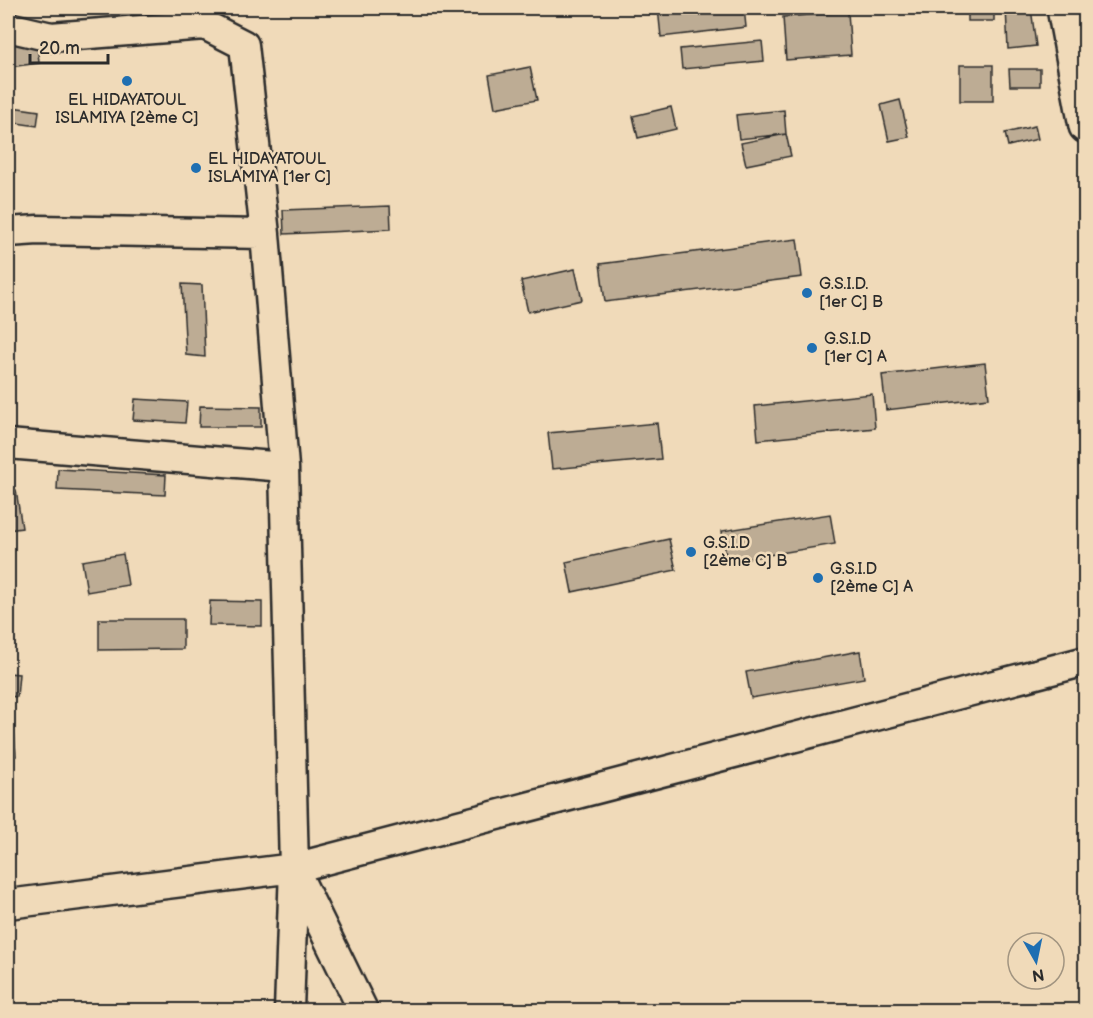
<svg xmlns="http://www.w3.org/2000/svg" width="1093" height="1018" font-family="'Balsamiq Sans',sans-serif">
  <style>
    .building { fill: #bdac94; stroke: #2b2b2b; stroke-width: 1.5 }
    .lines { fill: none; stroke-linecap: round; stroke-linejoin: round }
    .street-casing { stroke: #2b2b2b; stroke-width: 33 }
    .secondary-casing { stroke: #2b2b2b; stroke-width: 38 }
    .street { stroke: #f0dab9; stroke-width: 28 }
    .secondary { stroke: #f0dab9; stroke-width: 33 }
    .poi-dot { fill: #1f6fb2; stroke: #f0dab9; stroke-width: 2 }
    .labels { text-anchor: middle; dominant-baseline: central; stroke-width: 5; stroke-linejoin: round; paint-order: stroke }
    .poi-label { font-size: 16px; fill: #2b2b2b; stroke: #f0dab9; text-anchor: start }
  </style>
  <rect width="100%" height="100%" fill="#f0dab9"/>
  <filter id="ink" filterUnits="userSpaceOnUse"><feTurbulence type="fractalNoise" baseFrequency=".0167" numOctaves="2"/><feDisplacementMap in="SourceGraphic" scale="12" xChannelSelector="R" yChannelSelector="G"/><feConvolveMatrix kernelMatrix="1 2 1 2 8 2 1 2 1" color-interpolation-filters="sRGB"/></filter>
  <g filter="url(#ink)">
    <path class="building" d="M 658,8 L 744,8 L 746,27 L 661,37 Z
      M 968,8 L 994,8 L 994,21 L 968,21 Z
      M 1006,8 L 1031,8 L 1036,46 L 1008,49 Z
      M 848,12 L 851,55 L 786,60 L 783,17 Z
      M 762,41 L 764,61 L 682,69 L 680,49 Z
      M 37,42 L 39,63 L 10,67 L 8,45 Z
      M 960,65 L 993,65 L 993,101 L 960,101 Z
      M 530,67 L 537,100 L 495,108 L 489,75 Z
      M 1009,69 L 1040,69 L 1040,86 L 1010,86 Z
      M 900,100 L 909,137 L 889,141 L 881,105 Z
      M 12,107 L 39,111 L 37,126 L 10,122 Z
      M 671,107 L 676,129 L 638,138 L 633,116 Z
      M 784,110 L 786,134 L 739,139 L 736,115 Z
      M 1035,126 L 1038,139 L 1008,146 L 1005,133 Z
      M 786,134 L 791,156 L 746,165 L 741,143 Z
      M 390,206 L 391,229 L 284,234 L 283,210 Z
      M 797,239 L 802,277 L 605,302 L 600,264 Z
      M 575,269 L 582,300 L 528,312 L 521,281 Z
      M 182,284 L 202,285 L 205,357 L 186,355 Z
      M 985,363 L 989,398 L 886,410 L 882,375 Z
      M 872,394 L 875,428 L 758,440 L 755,406 Z
      M 135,399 L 187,402 L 185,423 L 133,420 Z
      M 200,406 L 261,407 L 261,427 L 199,427 Z
      M 657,423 L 661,459 L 552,469 L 548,433 Z
      M 58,469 L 166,475 L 165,495 L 57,490 Z
      M 16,490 L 22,528 L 8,530 L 8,491 Z
      M 830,514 L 835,544 L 727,562 L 722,531 Z
      M 669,539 L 676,570 L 572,592 L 566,562 Z
      M 123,554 L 128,585 L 87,592 L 82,561 Z
      M 210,601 L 262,602 L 262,626 L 209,625 Z
      M 99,619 L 183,619 L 183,649 L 99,650 Z
      M 860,651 L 864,678 L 751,698 L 746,672 Z
      M 8,673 L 19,674 L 17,697 L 8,696 Z
      M 8,730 L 14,730 L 16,756 L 8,757 Z"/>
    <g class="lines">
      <g class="street-casing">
        <path id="street" d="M 186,8 L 205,25 L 244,45 L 265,234 L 284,467 L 294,868 L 289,1010
          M 8,27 L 51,37 L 205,25
          M 8,232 L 38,230 L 265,234
          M 8,444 L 284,467
          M 296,873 L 363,1010
          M 8,904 L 294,868 L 1086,661"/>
      </g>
      <g class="secondary-casing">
        <path id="secondary" d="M 1064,8 L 1086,126"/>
      </g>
      <use href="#street" class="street"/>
      <use href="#secondary" class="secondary"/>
    </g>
  </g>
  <g class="poi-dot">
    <circle cx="127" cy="81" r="6"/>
    <circle cx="196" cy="168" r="6"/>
    <circle cx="807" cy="293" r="6"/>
    <circle cx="812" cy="348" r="6"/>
    <circle cx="691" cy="552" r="6"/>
    <circle cx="818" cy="578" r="6"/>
  </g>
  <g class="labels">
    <g class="poi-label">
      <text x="127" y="100" text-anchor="middle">EL HIDAYATOUL<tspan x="127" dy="18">ISLAMIYA [2ème C]</tspan></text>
      <text x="208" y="159">EL HIDAYATOUL<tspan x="208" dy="18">ISLAMIYA [1er C]</tspan></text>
      <text x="819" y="284">G.S.I.D.<tspan x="819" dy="18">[1er C] B</tspan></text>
      <text x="824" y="339">G.S.I.D<tspan x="824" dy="18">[1er C] A</tspan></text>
      <text x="703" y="543">G.S.I.D<tspan x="703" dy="18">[2ème C] B</tspan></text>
      <text x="830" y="569">G.S.I.D<tspan x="830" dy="18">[2ème C] A</tspan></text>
    </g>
  </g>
  <rect width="1093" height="1018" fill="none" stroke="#f0dab9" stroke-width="30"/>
  <rect x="15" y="15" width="1063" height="988" fill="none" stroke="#2b2b2b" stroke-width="2" filter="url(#ink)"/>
  <g transform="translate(1036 961) rotate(171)"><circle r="28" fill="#f0dab9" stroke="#a19480" stroke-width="1.5"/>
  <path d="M0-4.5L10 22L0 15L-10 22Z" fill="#1f6fb2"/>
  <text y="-9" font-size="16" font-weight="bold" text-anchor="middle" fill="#2b2b2b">N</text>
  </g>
  <path d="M30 54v9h78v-9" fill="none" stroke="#2b2b2b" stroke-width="3"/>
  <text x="39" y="54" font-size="18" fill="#2b2b2b" stroke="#f0dab9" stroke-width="4.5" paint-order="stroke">20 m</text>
</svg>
